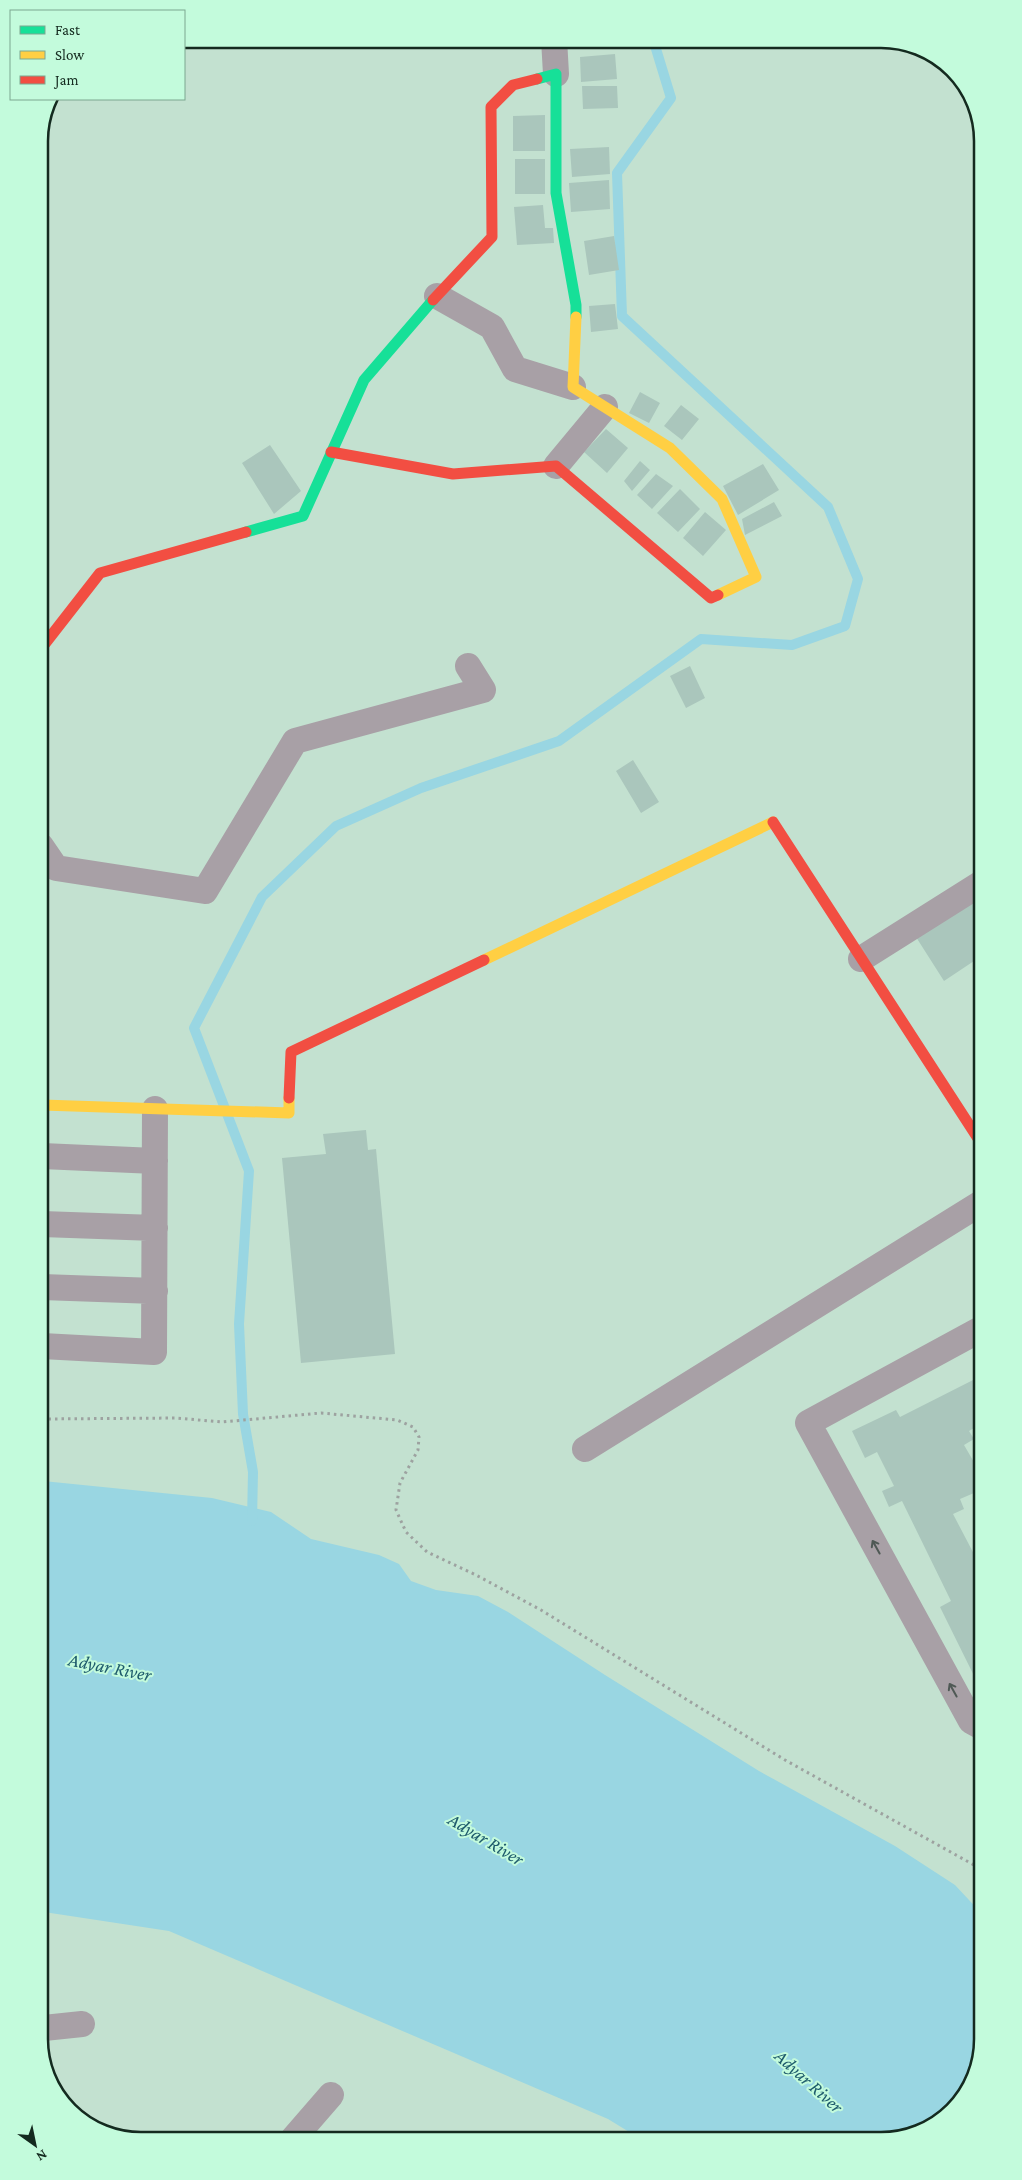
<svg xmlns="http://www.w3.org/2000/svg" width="1022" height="2180" font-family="'Crimson Pro',serif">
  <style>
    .water { fill: #99d6e2 }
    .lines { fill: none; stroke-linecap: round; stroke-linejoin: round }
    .stream { stroke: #99d6e2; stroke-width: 10 }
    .building { fill: #aac6bc }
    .path { stroke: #9da2a0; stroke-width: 3; stroke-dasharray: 2.5 4; stroke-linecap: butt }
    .street { stroke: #a8a0a6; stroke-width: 26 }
    .fast { stroke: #16e098; stroke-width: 11 }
    .slow { stroke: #ffcf43; stroke-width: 11 }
    .jam { stroke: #f24e42; stroke-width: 11 }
    .oneway { stroke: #4f5955 }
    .labels { text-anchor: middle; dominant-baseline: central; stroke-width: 4; stroke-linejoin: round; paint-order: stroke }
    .water-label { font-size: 19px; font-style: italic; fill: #1e5b6c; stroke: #c3fbdc }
    .rim { fill: none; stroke: #142a1f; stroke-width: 2.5 }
  </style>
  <rect width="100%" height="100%" fill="#c3e1d0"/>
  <path class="water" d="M 43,1481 L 212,1498 L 271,1512 L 311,1539 L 379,1555 L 399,1564 L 411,1581 L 436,1590 L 478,1596 L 508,1612 L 605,1675 L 759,1771 L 895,1846 L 955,1885 L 983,1915 L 983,1931 L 978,1944 L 983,1959 L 983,2040 L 962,2101 L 915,2136 L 639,2138 L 608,2119 L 169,1931 L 44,1912 Z"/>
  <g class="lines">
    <path class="stream" d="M 252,1521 L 253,1472 L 243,1414 L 239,1324 L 249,1171 L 194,1028 L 262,897 L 336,826 L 421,788 L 559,741 L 701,639 L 792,645 L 845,626 L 858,579 L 828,507 L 622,316 L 617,173 L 671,98 L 653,39"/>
  </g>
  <path class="building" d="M 615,54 L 617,79 L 581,82 L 580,57 Z
    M 582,86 L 617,86 L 618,108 L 583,109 Z
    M 545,115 L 545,151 L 513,151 L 513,116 Z
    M 609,147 L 610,174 L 572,177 L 570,149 Z
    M 515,159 L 545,159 L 545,194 L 515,194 Z
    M 609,180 L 610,209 L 571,212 L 569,183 Z
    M 543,205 L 545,228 L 553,228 L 554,243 L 517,245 L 514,207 Z
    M 614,236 L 619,270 L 589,275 L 584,241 Z
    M 615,304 L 618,329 L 591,332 L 589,306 Z
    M 640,392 L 660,403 L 649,423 L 629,413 Z
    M 681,405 L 699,419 L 682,440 L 664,426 Z
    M 606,429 L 628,448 L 607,473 L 584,452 Z
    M 270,445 L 301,491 L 274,514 L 242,463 Z
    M 640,461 L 650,470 L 632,491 L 624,481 Z
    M 763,464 L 779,490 L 738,515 L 723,486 Z
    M 656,474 L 673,486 L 652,509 L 637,495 Z
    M 680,489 L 700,509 L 678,532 L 657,513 Z
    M 774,502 L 782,516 L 745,535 L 742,519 Z
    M 705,512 L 726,530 L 703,556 L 683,538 Z
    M 690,666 L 705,698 L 686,708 L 670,676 Z
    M 633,760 L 659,802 L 641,813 L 616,771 Z
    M 980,896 L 980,957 L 944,981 L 916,937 Z
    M 366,1130 L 368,1150 L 376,1149 L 395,1354 L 301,1363 L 282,1158 L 326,1154 L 323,1134 Z
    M 981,1376 L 981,1424 L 969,1431 L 974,1439 L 964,1445 L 982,1476 L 982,1499 L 978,1500 L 974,1493 L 960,1499 L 964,1509 L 953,1514 L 975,1556 L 982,1553 L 982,1692 L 940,1607 L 951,1601 L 902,1501 L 889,1507 L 882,1491 L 894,1486 L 877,1452 L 865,1458 L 852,1431 L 896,1410 L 900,1417 Z
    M 89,2116 L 95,2127 L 80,2121 Z"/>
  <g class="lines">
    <path class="path" d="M 42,1419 L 176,1418 L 222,1422 L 321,1413 L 397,1420 L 413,1427 L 419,1437 L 418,1450 L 400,1483 L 396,1510 L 406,1532 L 427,1552 L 476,1575 L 541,1610 L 785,1760 L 983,1870"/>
    <path class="street" d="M 554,39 L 556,74
      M 437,296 L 492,327 L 515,369 L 573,387
      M 556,466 L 605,407
      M 41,846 L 56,868 L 205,891 L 295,741 L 483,690 L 468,666
      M 861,959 L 980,884
      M 42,1156 L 155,1161
      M 42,1224 L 155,1228
      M 42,1287 L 155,1291
      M 981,1329 L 808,1423 L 971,1721 L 982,1727
      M 42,1346 L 154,1352 L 155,1109
      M 585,1449 L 981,1203
      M 44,2028 L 82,2024
      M 292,2140 L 331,2095"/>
    <path class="fast" d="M 537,79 L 556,74 L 556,193 L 576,305 L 576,317
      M 246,532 L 303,516 L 364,380 L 433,300"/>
    <path class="slow" d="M 576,317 L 573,387 L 670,448 L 722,499 L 756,577 L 718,595
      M 484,960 L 773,822
      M 42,1105 L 289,1113 L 289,1098"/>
    <path class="jam" d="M 433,300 L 492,237 L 491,107 L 513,85 L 537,79
      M 331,452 L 453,474 L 556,466 L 711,598 L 718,595
      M 40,650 L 100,573 L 246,532
      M 773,822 L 981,1143
      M 289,1098 L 291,1052 L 484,960"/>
  </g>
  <defs><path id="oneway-shaft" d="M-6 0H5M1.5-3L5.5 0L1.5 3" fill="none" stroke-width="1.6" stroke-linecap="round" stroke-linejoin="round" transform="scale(1.25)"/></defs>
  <g class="oneway">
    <use href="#oneway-shaft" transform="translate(876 1547) rotate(-119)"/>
    <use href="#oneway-shaft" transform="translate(953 1690) rotate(-119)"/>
  </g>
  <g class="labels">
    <g class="water-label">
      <text transform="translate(110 1667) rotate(11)">Adyar River</text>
      <text transform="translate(486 1839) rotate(31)">Adyar River</text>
      <text transform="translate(809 2081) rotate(42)">Adyar River</text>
    </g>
  </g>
  <path d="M0 0H1022V2180H0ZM141 48H881A93 93 0 0 1 974 141V2039A93 93 0 0 1 881 2132H141A93 93 0 0 1 48 2039V141A93 93 0 0 1 141 48Z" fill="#c3fbdc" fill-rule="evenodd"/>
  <path class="rim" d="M141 48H881A93 93 0 0 1 974 141V2039A93 93 0 0 1 881 2132H141A93 93 0 0 1 48 2039V141A93 93 0 0 1 141 48Z"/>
  <rect x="10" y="10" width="175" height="90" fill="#c3fbdc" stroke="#7da790"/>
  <rect x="20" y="26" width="25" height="8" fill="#16e098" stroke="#7da790"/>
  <text x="55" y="35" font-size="15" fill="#142a1f">Fast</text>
  <rect x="20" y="51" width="25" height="8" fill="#ffcf43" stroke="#7da790"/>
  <text x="55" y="60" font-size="15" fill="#142a1f">Slow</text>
  <rect x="20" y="76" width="25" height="8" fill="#f24e42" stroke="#7da790"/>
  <text x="55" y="85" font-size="15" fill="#142a1f">Jam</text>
  <g transform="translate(35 2145) rotate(147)" stroke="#c3fbdc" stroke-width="4" paint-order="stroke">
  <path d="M0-4L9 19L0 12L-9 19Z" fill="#142a1f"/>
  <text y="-8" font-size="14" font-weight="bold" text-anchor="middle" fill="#142a1f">N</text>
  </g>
</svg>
